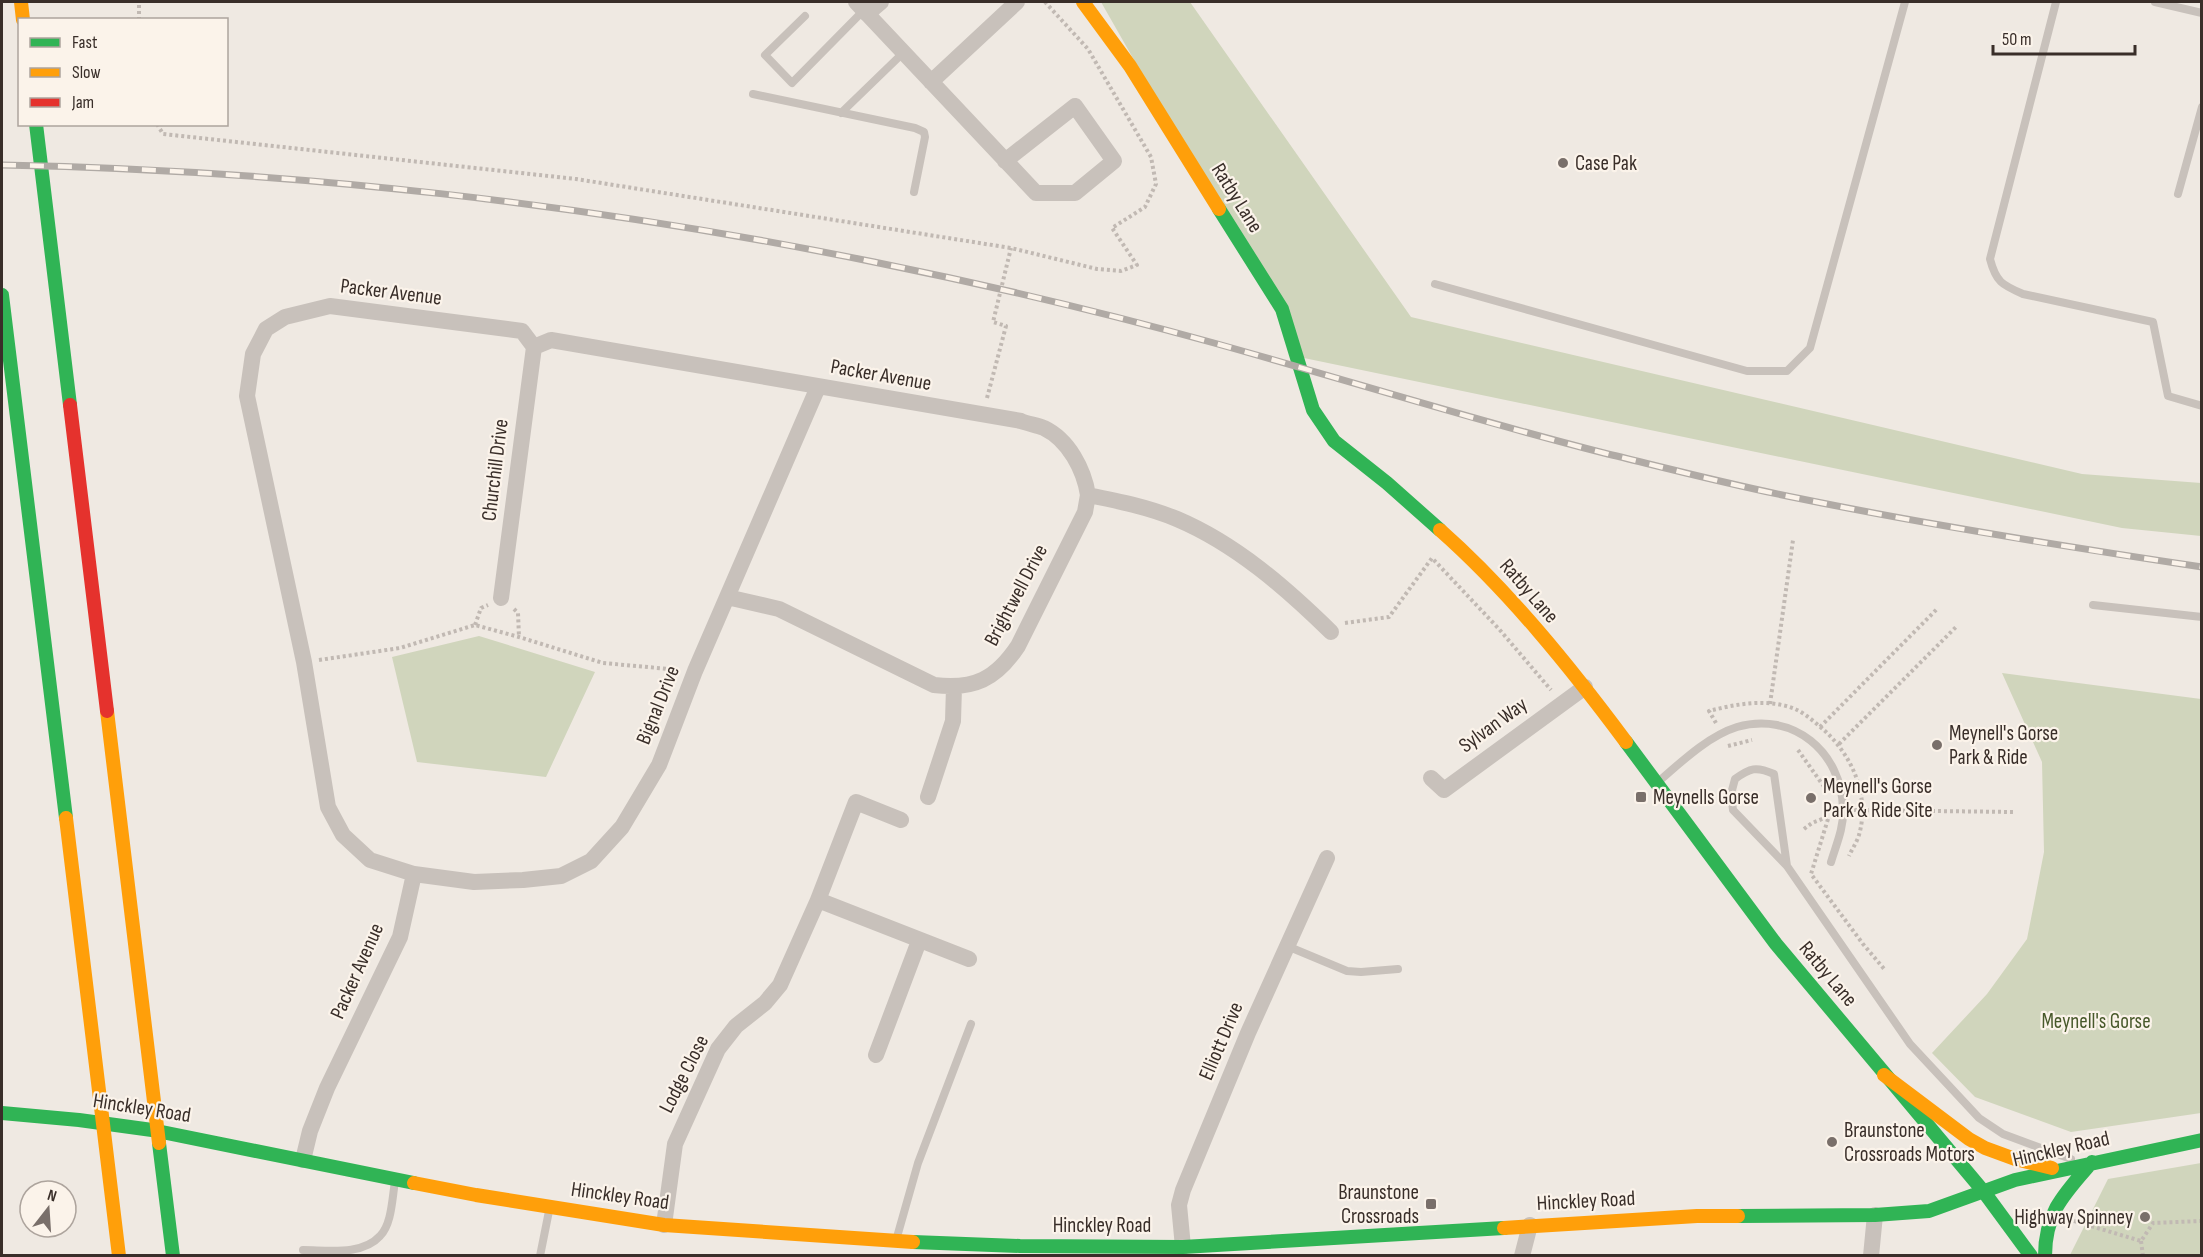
<svg xmlns="http://www.w3.org/2000/svg" width="2203" height="1257" font-family="'Sofia Sans Condensed',sans-serif">
  <style>
    .green { fill: #d0d5bc }
    .lines { fill: none; stroke-linecap: round; stroke-linejoin: round }
    .path { stroke: #c1b9b3; stroke-width: 4; stroke-dasharray: 3 3; stroke-linecap: butt }
    .lane { stroke: #c8c1bb; stroke-width: 8 }
    .street { stroke: #c8c1bb; stroke-width: 16 }
    .fast { stroke: #30b455; stroke-width: 14 }
    .slow { stroke: #ff9f0a; stroke-width: 14 }
    .jam { stroke: #e5322d; stroke-width: 14 }
    .rail-casing { stroke: #b0aaa5; stroke-width: 7 }
    .rail { stroke: #fbf3ea; stroke-width: 4.5; stroke-dasharray: 14; stroke-linecap: butt }
    .poi-dot { fill: #796f6a; stroke: #fbf3ea; stroke-width: 2 }
    .labels { text-anchor: middle; dominant-baseline: central; stroke-width: 4.5; stroke-linejoin: round; paint-order: stroke }
    .poi-label { font-size: 21px; fill: #392e29; stroke: #fbf3ea; text-anchor: start }
    .street-label { font-size: 21px; fill: #392e29; stroke: #fbf3ea }
    .park-label { font-size: 21px; fill: #48592b; stroke: #fbf3ea }
  </style>
  <rect width="100%" height="100%" fill="#efe9e2"/>
  <path class="green" d="M 1101,2 L 1190,2 L 1411,317 L 2082,474 L 2201,483 L 2201,536 L 2122,528 L 1304,358 Z
    M 479,636 L 595,672 L 546,777 L 417,762 L 392,657 Z
    M 2002,673 L 2201,699 L 2201,1113 L 2071,1132 L 1975,1097 L 1932,1053 L 1987,994 L 2027,939 L 2044,852 L 2042,762 Z
    M 2201,1163 L 2201,1255 L 2070,1255 L 2108,1179 Z"/>
  <g class="lines">
    <path class="path" d="M 139,20 L 139,2
      M 157,124 L 163,134 L 576,179 L 1011,248 L 1097,269 L 1121,271 L 1137,265 L 1112,228 L 1145,207 L 1156,184 L 1151,157 L 1088,49 L 1045,2
      M 987,398 L 1006,326 L 993,322 L 1011,248
      M 514,609 L 518,613 L 519,637
      M 1345,623 L 1389,617 L 1432,558 L 1499,629 L 1551,690
      M 475,625 L 481,608 L 488,605
      M 319,660 L 400,648 L 475,625 L 519,637 L 603,663 L 680,670
      M 1770,704 L 1793,540
      M 1716,723 L 1709,711 C 1736,704 1768,698 1795,709 C 1806,714 1817,724 1825,731 C 1853,757 1870,797 1859,835 C 1857,842 1852,849 1849,856
      M 1820,727 L 1937,609
      M 1839,744 L 1957,626
      M 1728,746 L 1752,740
      M 1798,750 L 1825,788
      M 1854,810 L 2013,812
      M 1828,819 L 1811,874 L 1863,944 L 1885,970
      M 1804,829 L 1812,823 L 1827,817
      M 2074,1221 L 2141,1241 L 2153,1223 L 2202,1221
      M 2141,1241 L 2143,1256"/>
    <path class="lane" d="M 2056,2 L 1990,259 C 1996,282 2002,285 2023,294 L 2153,322 L 2168,396 L 2202,406
      M 2155,2 L 2202,13
      M 805,16 L 765,55 L 792,83 L 864,10
      M 753,94 L 915,128 L 924,132 L 925,137 L 914,192
      M 841,113 L 903,53
      M 2178,194 L 2202,107
      M 1435,284 L 1747,371 L 1787,371 L 1810,348 L 1905,2
      M 2093,605 L 2202,617
      M 1658,782 C 1680,763 1708,736 1737,727 C 1793,711 1842,752 1843,809 C 1844,828 1836,845 1831,862
      M 1787,866 L 1774,774 C 1756,766 1750,768 1735,779 L 1731,794 L 1733,810 L 1787,866 L 1910,1044 L 1979,1118 L 2003,1134 L 2071,1159
      M 1287,946 L 1347,971 L 1361,972 L 1398,969
      M 897,1237 L 918,1163 L 971,1024
      M 303,1250 C 327,1250 362,1256 380,1236 C 392,1224 392,1198 395,1182
      M 540,1256 L 549,1211"/>
    <path class="street" d="M 856,2 L 1036,193 L 1075,193 L 1114,161 L 1075,106 L 1005,161
      M 867,14 L 881,2
      M 931,82 L 1017,2
      M 727,597 L 779,609 L 934,685 C 974,690 996,679 1018,646 L 1085,512 L 1088,495
      M 501,598 L 534,347
      M 1431,778 L 1444,790 L 1585,687
      M 928,797 L 953,721 L 954,687
      M 414,874 L 474,882 L 523,880 L 561,876 L 591,861 L 622,827 L 659,765 L 695,671 L 818,387
      M 818,900 L 856,802 L 901,820
      M 876,1055 L 919,941
      M 303,1160 L 310,1131 L 327,1088 L 400,937 L 414,874 L 370,860 L 343,835 L 328,807 L 304,662 L 247,396 L 253,354 L 266,329 L 285,317 L 330,306 L 522,331 L 534,347 L 551,340 L 1021,421 C 1028,424 1037,425 1044,428 C 1069,440 1084,470 1088,495 C 1118,501 1148,507 1177,519 C 1236,544 1286,588 1331,632
      M 664,1225 L 675,1144 L 718,1049 L 736,1026 L 765,1003 L 780,985 L 818,900 L 969,959
      M 1183,1247 L 1179,1205 L 1183,1190 L 1248,1033 L 1327,858
      M 1522,1256 L 1530,1225
      M 1871,1256 L 1875,1215"/>
    <path class="fast" d="M 36,124 L 70,405
      M 1219,209 L 1282,309 L 1313,410 L 1334,441 L 1387,483 L 1440,530
      M 2,295 L 66,818
      M 1626,742 L 1776,944 L 1984,1192 L 2031,1256
      M 2,1113 L 79,1120 L 152,1130 L 414,1183
      M 159,1143 L 173,1256
      M 1738,1216 L 1875,1215 L 1929,1211 L 2015,1180 L 2202,1140
      M 913,1242 L 1020,1246 L 1183,1247 L 1504,1228
      M 2045,1256 C 2045,1212 2065,1193 2092,1162"/>
    <path class="slow" d="M 21,2 L 23,20
      M 1083,2 L 1130,66 L 1219,209
      M 1440,530 C 1509,591 1571,668 1626,742
      M 107,711 L 159,1143
      M 66,818 L 119,1256
      M 1884,1075 L 1969,1139 L 1985,1148 L 2015,1159 L 2052,1168
      M 414,1183 L 476,1195 L 664,1225 L 913,1242
      M 1504,1228 L 1697,1216 L 1738,1216"/>
    <path class="jam" d="M 70,405 L 107,711"/>
    <g class="rail-casing">
      <path id="rail" d="M 2,165 C 292,170 590,204 874,262 C 988,285 1102,312 1214,343 C 1344,379 1473,420 1604,453 C 1670,469 1735,486 1802,499 C 1934,526 2068,547 2202,567"/>
    </g>
    <use href="#rail" class="rail"/>
  </g>
  <g class="poi-dot">
    <circle cx="1563" cy="163" r="6"/>
    <circle cx="1937" cy="745" r="6"/>
    <rect x="1635" y="791" width="12" height="12" rx="3"/>
    <circle cx="1811" cy="798" r="6"/>
    <circle cx="1832" cy="1142" r="6"/>
    <rect x="1425" y="1198" width="12" height="12" rx="3"/>
    <circle cx="2145" cy="1217" r="6"/>
  </g>
  <g class="labels">
    <g class="poi-label">
      <text x="1575" y="163">Case Pak</text>
      <text x="1949" y="733">Meynell's Gorse<tspan x="1949" dy="24">Park &amp; Ride</tspan></text>
      <text x="1823" y="786">Meynell's Gorse<tspan x="1823" dy="24">Park &amp; Ride Site</tspan></text>
      <text x="1653" y="797">Meynells Gorse</text>
      <text x="1844" y="1130">Braunstone<tspan x="1844" dy="24">Crossroads Motors</tspan></text>
      <text x="1419" y="1192" text-anchor="end">Braunstone<tspan x="1419" dy="24">Crossroads</tspan></text>
      <text x="2133" y="1217" text-anchor="end">Highway Spinney</text>
    </g>
    <g class="street-label">
      <text transform="translate(1237 198) rotate(58)">Ratby Lane</text>
      <text transform="translate(391 292) rotate(7)">Packer Avenue</text>
      <text transform="translate(881 375) rotate(10)">Packer Avenue</text>
      <text transform="translate(495 470) rotate(-83)">Churchill Drive</text>
      <text transform="translate(1529 591) rotate(49)">Ratby Lane</text>
      <text transform="translate(1016 595) rotate(-62)">Brightwell Drive</text>
      <text transform="translate(658 705) rotate(-68)">Bignal Drive</text>
      <text transform="translate(1493 725) rotate(-36)">Sylvan Way</text>
      <text transform="translate(357 971) rotate(-66)">Packer Avenue</text>
      <text transform="translate(1828 974) rotate(50)">Ratby Lane</text>
      <text transform="translate(1221 1041) rotate(-67)">Elliott Drive</text>
      <text transform="translate(684 1074) rotate(-63)">Lodge Close</text>
      <text transform="translate(142 1108) rotate(9)">Hinckley Road</text>
      <text transform="translate(2061 1149) rotate(-13)">Hinckley Road</text>
      <text transform="translate(620 1196) rotate(8)">Hinckley Road</text>
      <text transform="translate(1586 1201) rotate(-3)">Hinckley Road</text>
      <text x="1102" y="1225">Hinckley Road</text>
    </g>
    <g class="park-label">
      <text x="2096" y="1021">Meynell's Gorse</text>
    </g>
  </g>
  <rect width="2203" height="1257" fill="none" stroke="#392e29" stroke-width="6"/>
  <rect x="18" y="18" width="210" height="108" fill="#fbf3ea" stroke="#ada49d" stroke-width="1.5"/>
  <rect x="30" y="38" width="30" height="9" fill="#30b455" stroke="#ada49d" stroke-width="1.5"/>
  <text x="72" y="48" font-size="18" fill="#392e29">Fast</text>
  <rect x="30" y="68" width="30" height="9" fill="#ff9f0a" stroke="#ada49d" stroke-width="1.5"/>
  <text x="72" y="78" font-size="18" fill="#392e29">Slow</text>
  <rect x="30" y="98" width="30" height="9" fill="#e5322d" stroke="#ada49d" stroke-width="1.5"/>
  <text x="72" y="108" font-size="18" fill="#392e29">Jam</text>
  <g transform="translate(48 1209) rotate(17)"><circle r="28" fill="#fbf3ea" stroke="#ada49d" stroke-width="1.5"/>
  <path d="M0-4.5L10 22L0 15L-10 22Z" fill="#796f6a"/>
  <text y="-9" font-size="16" font-weight="bold" text-anchor="middle" fill="#392e29">N</text>
  </g>
  <path d="M1993 45v9h142v-9" fill="none" stroke="#392e29" stroke-width="3"/>
  <text x="2002" y="45" font-size="18" fill="#392e29" stroke="#fbf3ea" stroke-width="4.5" paint-order="stroke">50 m</text>
</svg>
